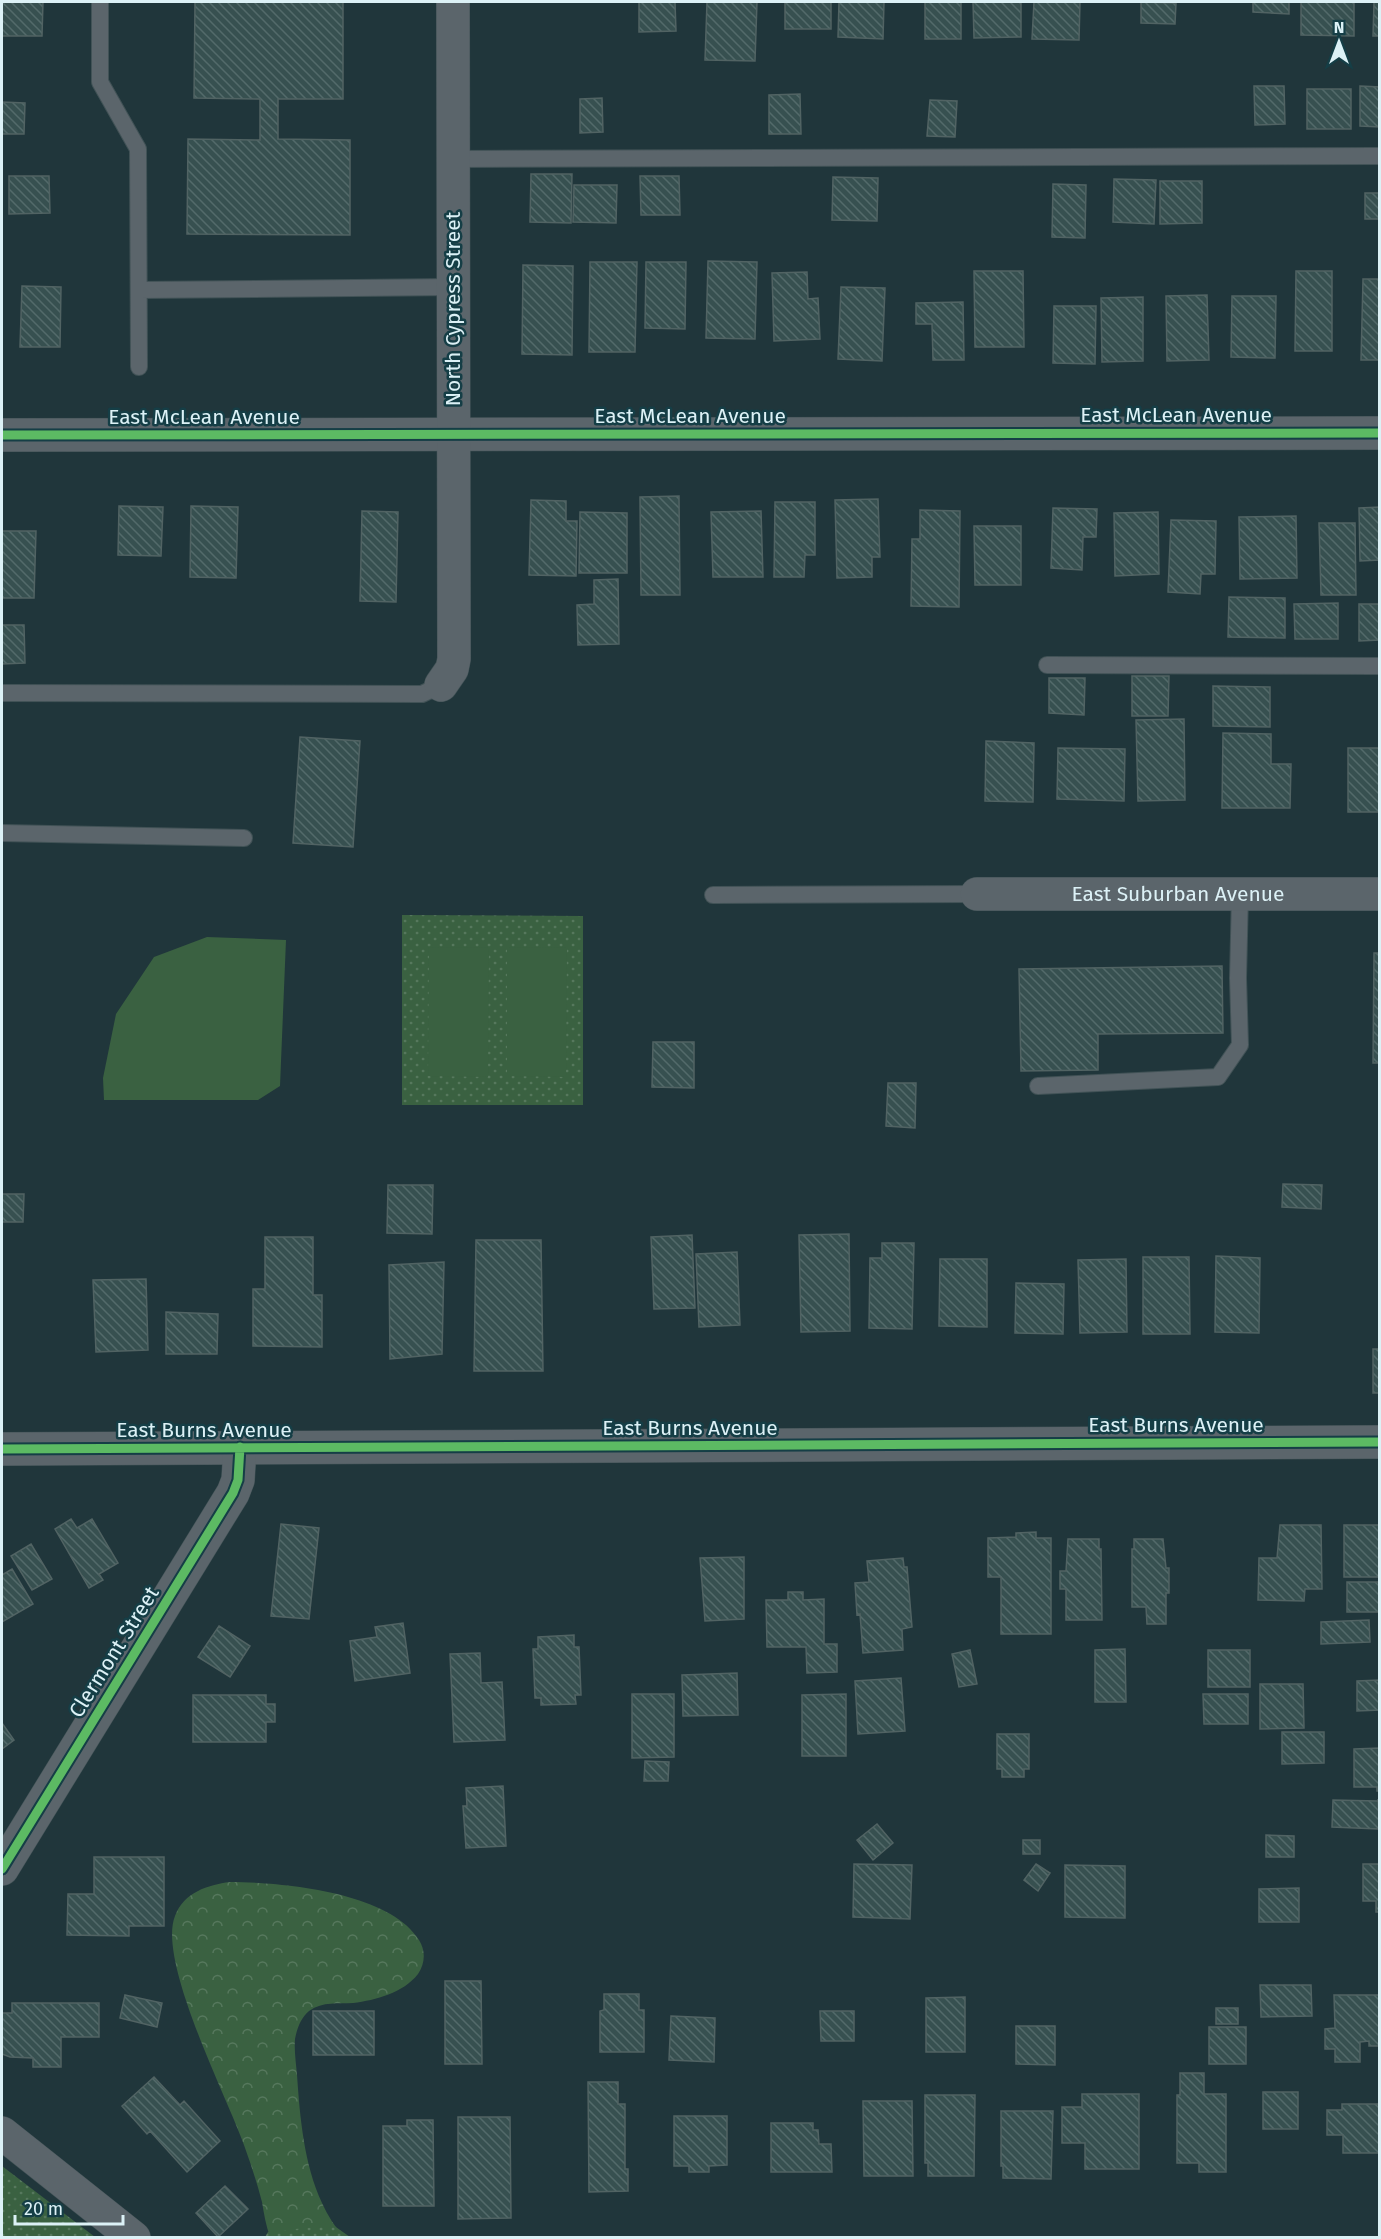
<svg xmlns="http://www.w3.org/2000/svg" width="1381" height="2239" font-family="'Fira Sans',sans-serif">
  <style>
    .forest { fill: url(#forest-crowns) }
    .park { fill: url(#park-dots) }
    .pitch { fill: #3a6141 }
    .building { fill: url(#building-back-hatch); stroke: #516363; stroke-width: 1.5 }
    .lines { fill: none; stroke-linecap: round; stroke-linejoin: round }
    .lane-casing { stroke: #415256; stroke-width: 18 }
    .street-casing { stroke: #415256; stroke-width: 34 }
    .lane { stroke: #5b656b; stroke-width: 16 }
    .street { stroke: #5b656b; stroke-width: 33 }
    .cycleway-casing { stroke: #153e46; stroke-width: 13 }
    .cycleway { stroke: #5cba63; stroke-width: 9 }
    .labels { text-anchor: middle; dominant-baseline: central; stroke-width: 5; stroke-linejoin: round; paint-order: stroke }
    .street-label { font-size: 21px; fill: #dcf1f6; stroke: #153e46 }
  </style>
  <defs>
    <pattern id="forest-crowns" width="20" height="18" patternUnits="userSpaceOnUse" patternTransform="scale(1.5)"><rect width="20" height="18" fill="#3a6141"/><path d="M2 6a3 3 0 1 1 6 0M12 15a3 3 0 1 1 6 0" fill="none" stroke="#56785d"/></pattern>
    <pattern id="park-dots" width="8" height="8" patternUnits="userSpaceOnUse" patternTransform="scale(1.5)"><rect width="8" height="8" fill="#3a6141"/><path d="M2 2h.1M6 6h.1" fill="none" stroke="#56785d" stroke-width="1.8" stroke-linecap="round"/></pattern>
    <pattern id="building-back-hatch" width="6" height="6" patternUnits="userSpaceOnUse" patternTransform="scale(1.5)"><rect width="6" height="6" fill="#375050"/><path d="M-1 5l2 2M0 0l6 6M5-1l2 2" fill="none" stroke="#536a6a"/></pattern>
  </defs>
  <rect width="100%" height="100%" fill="#20363b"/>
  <path class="forest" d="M 230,1882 C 282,1882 390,1892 419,1940 C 426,1951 425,1964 418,1974 C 403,1993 376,2000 353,2003 C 338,2004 323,2001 309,2011 C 301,2018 297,2028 295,2039 C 294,2050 296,2063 297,2075 C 300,2118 304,2164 322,2203 C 328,2216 335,2227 344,2237 L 270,2237 C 266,2226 264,2214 262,2202 C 257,2183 251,2164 244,2145 C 227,2097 157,1961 175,1916 C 184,1892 208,1885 230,1882 Z"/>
  <path class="park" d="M 402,915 L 583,916 L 583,1105 L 402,1105 Z
    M 2,2166 L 95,2237 L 2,2237 Z
    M 333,2225 L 350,2237 L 265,2237 L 268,2232 Z"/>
  <path class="pitch" d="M 207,937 L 286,940 L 280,1086 L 258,1100 L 104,1100 L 103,1078 L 116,1014 L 154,957 Z
    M 429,947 L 489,948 L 488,1077 L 428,1076 Z
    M 507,947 L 567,948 L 566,1077 L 507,1076 Z"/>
  <path class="building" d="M 2,2 L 43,2 L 42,36 L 2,36 Z
    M 195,2 L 343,2 L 343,99 L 278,99 L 278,139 L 350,140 L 350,235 L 187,234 L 188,139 L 260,140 L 260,99 L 194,98 Z
    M 639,2 L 675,2 L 676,31 L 639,32 Z
    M 707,2 L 757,2 L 755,61 L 705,60 Z
    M 785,2 L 831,2 L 831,29 L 785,29 Z
    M 839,2 L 884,2 L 883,39 L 838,37 Z
    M 925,2 L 961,2 L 961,39 L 925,39 Z
    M 973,2 L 1021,2 L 1021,37 L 974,38 Z
    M 1034,2 L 1080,2 L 1079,40 L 1032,39 Z
    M 1141,2 L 1176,3 L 1175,24 L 1141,23 Z
    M 1253,2 L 1289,2 L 1289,14 L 1253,12 Z
    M 1301,2 L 1354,2 L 1354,36 L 1301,35 Z
    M 1374,2 L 1380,2 L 1380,36 L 1373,36 Z
    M 1254,86 L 1284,86 L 1285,124 L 1255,125 Z
    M 1360,86 L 1380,87 L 1380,127 L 1360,126 Z
    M 1307,89 L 1351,89 L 1351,129 L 1307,129 Z
    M 800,94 L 801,134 L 769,134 L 769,95 Z
    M 602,98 L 603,132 L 580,133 L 580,99 Z
    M 930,100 L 957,101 L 955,137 L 927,136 Z
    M 2,102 L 25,103 L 24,134 L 2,134 Z
    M 531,174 L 572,174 L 571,223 L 530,222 Z
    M 9,176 L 49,176 L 50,213 L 9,214 Z
    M 640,176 L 679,176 L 680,215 L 641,215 Z
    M 833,177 L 878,178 L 877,221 L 832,220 Z
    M 1114,179 L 1156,180 L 1154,224 L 1113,222 Z
    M 1160,181 L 1202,181 L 1202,223 L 1160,224 Z
    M 1053,184 L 1086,185 L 1085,238 L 1052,237 Z
    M 574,185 L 617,185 L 616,223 L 573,222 Z
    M 1365,193 L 1380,193 L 1380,219 L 1365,219 Z
    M 708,261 L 757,262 L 755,339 L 706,338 Z
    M 590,262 L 637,262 L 635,352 L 589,352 Z
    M 646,262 L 686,262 L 685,329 L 645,328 Z
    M 523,265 L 573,266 L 572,355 L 522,354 Z
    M 974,271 L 1023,271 L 1024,347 L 975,347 Z
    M 1296,271 L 1332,271 L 1332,351 L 1295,351 Z
    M 807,272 L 808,299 L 818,298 L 820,339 L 774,341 L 772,273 Z
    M 1363,279 L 1380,279 L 1380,360 L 1361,360 Z
    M 22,286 L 61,287 L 60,347 L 20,347 Z
    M 841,287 L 885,288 L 882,361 L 838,359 Z
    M 1207,295 L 1209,360 L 1167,361 L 1166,296 Z
    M 1232,296 L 1276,296 L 1275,358 L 1231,357 Z
    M 1143,297 L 1143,361 L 1102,362 L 1101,298 Z
    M 963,302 L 964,360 L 933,360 L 932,324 L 916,324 L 916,303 Z
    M 1054,306 L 1096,306 L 1095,364 L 1053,363 Z
    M 679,496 L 680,595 L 641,595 L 640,497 Z
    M 878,499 L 880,557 L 872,557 L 872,577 L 837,578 L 835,500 Z
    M 531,500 L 566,501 L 566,521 L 577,521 L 576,576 L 529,575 Z
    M 775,502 L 815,502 L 815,555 L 805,555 L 804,577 L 774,577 Z
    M 119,506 L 163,507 L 161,556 L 118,555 Z
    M 191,506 L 238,507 L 236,578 L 190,577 Z
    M 1380,507 L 1380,560 L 1360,561 L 1359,508 Z
    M 1053,508 L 1097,509 L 1096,537 L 1083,537 L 1082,570 L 1051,568 Z
    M 920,510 L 960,511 L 959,607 L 911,606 L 912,539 L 920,539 Z
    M 362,511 L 398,512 L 396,602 L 360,601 Z
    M 761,511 L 763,577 L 713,577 L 711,512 Z
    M 580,512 L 627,513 L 627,573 L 579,573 Z
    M 1158,512 L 1159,574 L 1115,576 L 1114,513 Z
    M 1296,516 L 1297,578 L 1240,579 L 1239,517 Z
    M 1171,520 L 1216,521 L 1215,574 L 1201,574 L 1200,594 L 1168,592 Z
    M 1319,523 L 1355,523 L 1356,595 L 1321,595 Z
    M 974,526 L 1021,526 L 1021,585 L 975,585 Z
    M 2,531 L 36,531 L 34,598 L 2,598 Z
    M 618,579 L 619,644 L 578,645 L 577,605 L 594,604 L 594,580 Z
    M 1229,597 L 1285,598 L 1285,638 L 1228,637 Z
    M 1338,603 L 1338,639 L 1295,639 L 1294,604 Z
    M 1359,604 L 1380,604 L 1380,640 L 1359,641 Z
    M 2,625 L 24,625 L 25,663 L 2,664 Z
    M 1132,676 L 1169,676 L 1168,716 L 1132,716 Z
    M 1049,678 L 1085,678 L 1084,715 L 1049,713 Z
    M 1213,686 L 1270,687 L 1270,727 L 1213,726 Z
    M 1184,719 L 1185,800 L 1138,801 L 1136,720 Z
    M 1223,733 L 1271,734 L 1271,764 L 1291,764 L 1290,808 L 1222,808 Z
    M 300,737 L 360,741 L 353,847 L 293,843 Z
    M 986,741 L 1034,743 L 1033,802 L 985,801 Z
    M 1058,748 L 1125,749 L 1124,801 L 1057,799 Z
    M 1348,748 L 1380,748 L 1380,812 L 1348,812 Z
    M 1374,953 L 1380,953 L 1380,1063 L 1373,1063 Z
    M 1222,966 L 1223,1033 L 1098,1034 L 1098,1070 L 1021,1071 L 1019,969 Z
    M 653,1042 L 694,1042 L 694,1088 L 652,1087 Z
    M 888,1083 L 916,1083 L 915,1128 L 886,1126 Z
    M 1283,1184 L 1322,1185 L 1321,1209 L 1282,1207 Z
    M 388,1185 L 433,1185 L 432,1234 L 387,1233 Z
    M 2,1194 L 24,1194 L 23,1222 L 2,1222 Z
    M 849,1234 L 850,1331 L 801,1332 L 799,1235 Z
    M 692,1235 L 695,1308 L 654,1309 L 651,1237 Z
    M 265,1237 L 313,1237 L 313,1295 L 322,1295 L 322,1347 L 253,1346 L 253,1289 L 265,1289 Z
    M 476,1240 L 541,1240 L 543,1371 L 474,1371 Z
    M 882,1243 L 914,1243 L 912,1329 L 869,1328 L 870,1258 L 882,1258 Z
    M 737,1252 L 740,1325 L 699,1327 L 696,1254 Z
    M 1216,1256 L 1260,1258 L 1259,1333 L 1215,1332 Z
    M 1143,1257 L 1189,1257 L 1190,1334 L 1143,1334 Z
    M 940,1259 L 987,1259 L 987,1327 L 939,1326 Z
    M 1126,1259 L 1127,1332 L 1080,1333 L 1078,1260 Z
    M 444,1262 L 442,1354 L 390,1359 L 389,1265 Z
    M 146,1279 L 148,1350 L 96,1352 L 93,1280 Z
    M 1016,1283 L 1064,1284 L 1063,1334 L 1015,1333 Z
    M 166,1312 L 218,1314 L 217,1354 L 166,1354 Z
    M 1373,1349 L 1380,1349 L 1380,1393 L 1373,1393 Z
    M 71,1519 L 77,1528 L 92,1519 L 118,1563 L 99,1574 L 103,1580 L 89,1588 L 55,1529 Z
    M 281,1524 L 319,1528 L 309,1619 L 271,1616 Z
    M 1280,1525 L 1321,1525 L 1322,1589 L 1305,1589 L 1304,1601 L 1258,1600 L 1259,1558 L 1277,1558 Z
    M 1344,1525 L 1380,1525 L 1380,1577 L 1344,1577 Z
    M 1036,1532 L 1036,1538 L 1051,1538 L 1051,1634 L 1001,1634 L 1001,1577 L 988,1577 L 988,1538 L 1016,1537 L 1016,1533 Z
    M 1068,1539 L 1099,1539 L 1099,1549 L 1101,1549 L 1102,1620 L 1066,1620 L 1066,1589 L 1060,1589 L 1060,1571 L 1066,1571 Z
    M 1134,1539 L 1163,1539 L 1166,1568 L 1169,1568 L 1169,1593 L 1166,1593 L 1166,1624 L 1147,1624 L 1146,1607 L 1132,1607 L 1132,1549 L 1134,1549 Z
    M 31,1544 L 52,1579 L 32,1590 L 11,1556 Z
    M 744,1557 L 744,1619 L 705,1621 L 700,1558 Z
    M 903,1558 L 904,1567 L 907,1567 L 912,1627 L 902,1629 L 903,1650 L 863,1653 L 860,1614 L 857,1615 L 855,1583 L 869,1582 L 867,1561 Z
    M 12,1569 L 33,1604 L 2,1622 L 2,1575 Z
    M 1347,1582 L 1380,1582 L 1380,1612 L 1347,1612 Z
    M 788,1592 L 803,1592 L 803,1600 L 824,1599 L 824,1644 L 837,1644 L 837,1672 L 807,1673 L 806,1647 L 767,1647 L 766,1600 L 788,1600 Z
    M 1369,1620 L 1370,1642 L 1321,1644 L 1321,1622 Z
    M 403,1623 L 410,1673 L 355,1681 L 350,1641 L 377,1637 L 375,1627 Z
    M 219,1626 L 250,1646 L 230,1677 L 198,1657 Z
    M 574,1635 L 574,1647 L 579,1647 L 581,1695 L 575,1695 L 576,1704 L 541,1705 L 541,1698 L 535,1698 L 533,1649 L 538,1649 L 538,1637 Z
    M 1125,1649 L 1126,1702 L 1095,1702 L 1095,1650 Z
    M 970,1650 L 977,1684 L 959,1687 L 952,1654 Z
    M 1208,1650 L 1250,1650 L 1250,1687 L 1208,1687 Z
    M 480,1653 L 481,1683 L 502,1682 L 505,1740 L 454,1742 L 450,1654 Z
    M 737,1673 L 738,1715 L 683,1716 L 682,1675 Z
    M 901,1678 L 905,1731 L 858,1734 L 855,1681 Z
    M 1380,1680 L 1380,1710 L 1357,1711 L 1357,1681 Z
    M 1260,1684 L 1303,1684 L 1304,1728 L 1260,1729 Z
    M 632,1694 L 674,1694 L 674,1757 L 632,1758 Z
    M 846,1694 L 846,1756 L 802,1756 L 802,1695 Z
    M 1203,1694 L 1248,1694 L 1248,1724 L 1204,1724 Z
    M 193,1695 L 266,1695 L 266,1704 L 275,1704 L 275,1722 L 266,1722 L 266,1742 L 193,1742 Z
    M 2,1723 L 14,1740 L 2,1749 Z
    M 1282,1732 L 1324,1732 L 1324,1763 L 1282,1764 Z
    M 997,1734 L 1029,1734 L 1029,1769 L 1024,1769 L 1024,1777 L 1002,1777 L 1002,1769 L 997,1769 Z
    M 1380,1748 L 1380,1791 L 1377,1791 L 1377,1787 L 1354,1787 L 1354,1749 Z
    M 645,1761 L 669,1762 L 668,1781 L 644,1781 Z
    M 503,1786 L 506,1846 L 466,1848 L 463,1806 L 467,1806 L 466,1788 Z
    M 1378,1799 L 1380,1840 L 1379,1829 L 1332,1827 L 1333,1800 L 1378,1801 Z
    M 877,1824 L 893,1843 L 873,1860 L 857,1840 Z
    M 1266,1835 L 1294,1836 L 1294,1857 L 1266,1857 Z
    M 1023,1840 L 1040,1840 L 1040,1854 L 1023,1854 Z
    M 94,1857 L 164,1857 L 164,1926 L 129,1926 L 129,1936 L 67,1935 L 68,1894 L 94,1894 Z
    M 854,1864 L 912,1865 L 910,1919 L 853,1917 Z
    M 1036,1864 L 1050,1873 L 1038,1891 L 1024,1880 Z
    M 1363,1864 L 1380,1864 L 1380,1912 L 1376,1912 L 1376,1901 L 1363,1901 Z
    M 1065,1865 L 1125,1866 L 1125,1918 L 1065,1917 Z
    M 1299,1888 L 1299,1922 L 1259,1922 L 1259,1889 Z
    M 445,1981 L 481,1981 L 482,2064 L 445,2064 Z
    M 1260,1985 L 1311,1985 L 1312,2016 L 1261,2017 Z
    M 604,1994 L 639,1994 L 639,2010 L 644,2010 L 644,2052 L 600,2052 L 600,2011 L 604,2010 Z
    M 125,1995 L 162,2003 L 157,2027 L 120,2018 Z
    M 1334,1995 L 1380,1995 L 1380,2046 L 1369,2046 L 1369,2041 L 1360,2042 L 1360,2062 L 1335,2062 L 1335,2049 L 1325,2049 L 1325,2029 L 1335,2028 Z
    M 965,1997 L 965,2052 L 926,2052 L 926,1998 Z
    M 12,2003 L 99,2003 L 99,2037 L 61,2037 L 61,2067 L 33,2067 L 33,2058 L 10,2057 L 2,2054 L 2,2013 L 12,2013 Z
    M 1216,2008 L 1238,2008 L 1238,2024 L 1216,2024 Z
    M 313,2011 L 374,2011 L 374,2055 L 313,2055 Z
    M 820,2011 L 854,2011 L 854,2041 L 821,2041 Z
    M 671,2016 L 715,2018 L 714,2062 L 669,2060 Z
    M 1016,2026 L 1055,2026 L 1055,2065 L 1016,2064 Z
    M 1209,2027 L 1246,2027 L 1246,2064 L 1209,2064 Z
    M 1180,2073 L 1204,2073 L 1204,2094 L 1226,2094 L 1226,2172 L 1199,2172 L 1199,2163 L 1177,2163 L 1177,2095 L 1180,2095 Z
    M 154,2077 L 180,2105 L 184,2101 L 220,2141 L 187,2172 L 150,2131 L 147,2134 L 122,2106 Z
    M 588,2082 L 618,2082 L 618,2104 L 625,2104 L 625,2169 L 628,2169 L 628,2191 L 589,2192 Z
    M 1263,2092 L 1298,2092 L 1298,2129 L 1263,2129 Z
    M 1082,2094 L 1139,2094 L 1139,2169 L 1085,2169 L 1085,2143 L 1062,2143 L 1062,2107 L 1082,2107 Z
    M 925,2095 L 975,2095 L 974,2176 L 928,2176 L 928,2163 L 925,2163 Z
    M 863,2101 L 912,2101 L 913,2176 L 864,2176 Z
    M 1342,2104 L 1380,2104 L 1380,2153 L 1343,2153 L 1343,2135 L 1327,2135 L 1327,2110 L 1342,2110 Z
    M 1001,2111 L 1053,2111 L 1051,2179 L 1003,2178 L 1003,2166 L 1001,2166 Z
    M 674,2116 L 727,2116 L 727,2165 L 709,2166 L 709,2172 L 689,2172 L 689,2166 L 674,2166 Z
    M 458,2117 L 510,2117 L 511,2218 L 458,2219 Z
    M 407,2120 L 433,2120 L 434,2206 L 383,2206 L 383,2126 L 407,2126 Z
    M 771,2123 L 813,2123 L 813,2130 L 818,2130 L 819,2144 L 831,2144 L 832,2172 L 771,2172 Z
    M 225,2186 L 248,2209 L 218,2237 L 196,2213 Z"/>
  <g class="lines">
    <g class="lane-casing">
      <path id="lane" d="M 100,2 L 100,82 L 138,149 L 139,367
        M 453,159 L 1380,156
        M 139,290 L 453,287
        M 1047,665 L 1380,666
        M 2,693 L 422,694 L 441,685
        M 2,833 L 244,838
        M 713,895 L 977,894
        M 1038,1086 L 1218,1077 L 1240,1045 L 1238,978 L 1240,894"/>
    </g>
    <g class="street-casing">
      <g id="street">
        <path d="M 2,435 L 1380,433"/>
        <path d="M 441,685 L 452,669 L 454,659 L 453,2"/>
        <path id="s1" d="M 977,894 L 1380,894"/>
        <path d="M 2,1449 L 1380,1442"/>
        <path d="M 2,1869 L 233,1493 L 238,1480 L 240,1447"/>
        <path d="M 2,2133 L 134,2238"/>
      </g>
    </g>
    <use href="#lane" class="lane"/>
    <use href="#street" class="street"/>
    <g class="cycleway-casing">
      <path id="cycleway" d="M 2,435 L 1380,433
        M 2,1449 L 1380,1442
        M 2,1869 L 233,1493 L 238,1480 L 240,1447"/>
    </g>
    <use href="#cycleway" class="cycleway"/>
  </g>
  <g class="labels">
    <g class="street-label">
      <text transform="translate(453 309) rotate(-90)">North Cypress Street</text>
      <text x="1176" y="415">East McLean Avenue</text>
      <text x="690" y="416">East McLean Avenue</text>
      <text x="204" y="417">East McLean Avenue</text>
      <text stroke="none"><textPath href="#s1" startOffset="201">East Suburban Avenue</textPath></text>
      <text x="1176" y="1425">East Burns Avenue</text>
      <text x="690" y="1428">East Burns Avenue</text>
      <text x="204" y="1430">East Burns Avenue</text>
      <text transform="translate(114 1652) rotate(-58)">Clermont Street</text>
    </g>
  </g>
  <rect width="1381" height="2239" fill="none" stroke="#dcf1f6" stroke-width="6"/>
  <g transform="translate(1339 42)" stroke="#153e46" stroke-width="4.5" paint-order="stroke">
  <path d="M0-4.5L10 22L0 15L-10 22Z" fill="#dcf1f6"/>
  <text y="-9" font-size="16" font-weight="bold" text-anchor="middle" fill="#dcf1f6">N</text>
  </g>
  <path d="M15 2215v9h108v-9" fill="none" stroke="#dcf1f6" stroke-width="3"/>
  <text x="24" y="2215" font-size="18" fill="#dcf1f6" stroke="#153e46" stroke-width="4.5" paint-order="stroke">20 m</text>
</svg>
